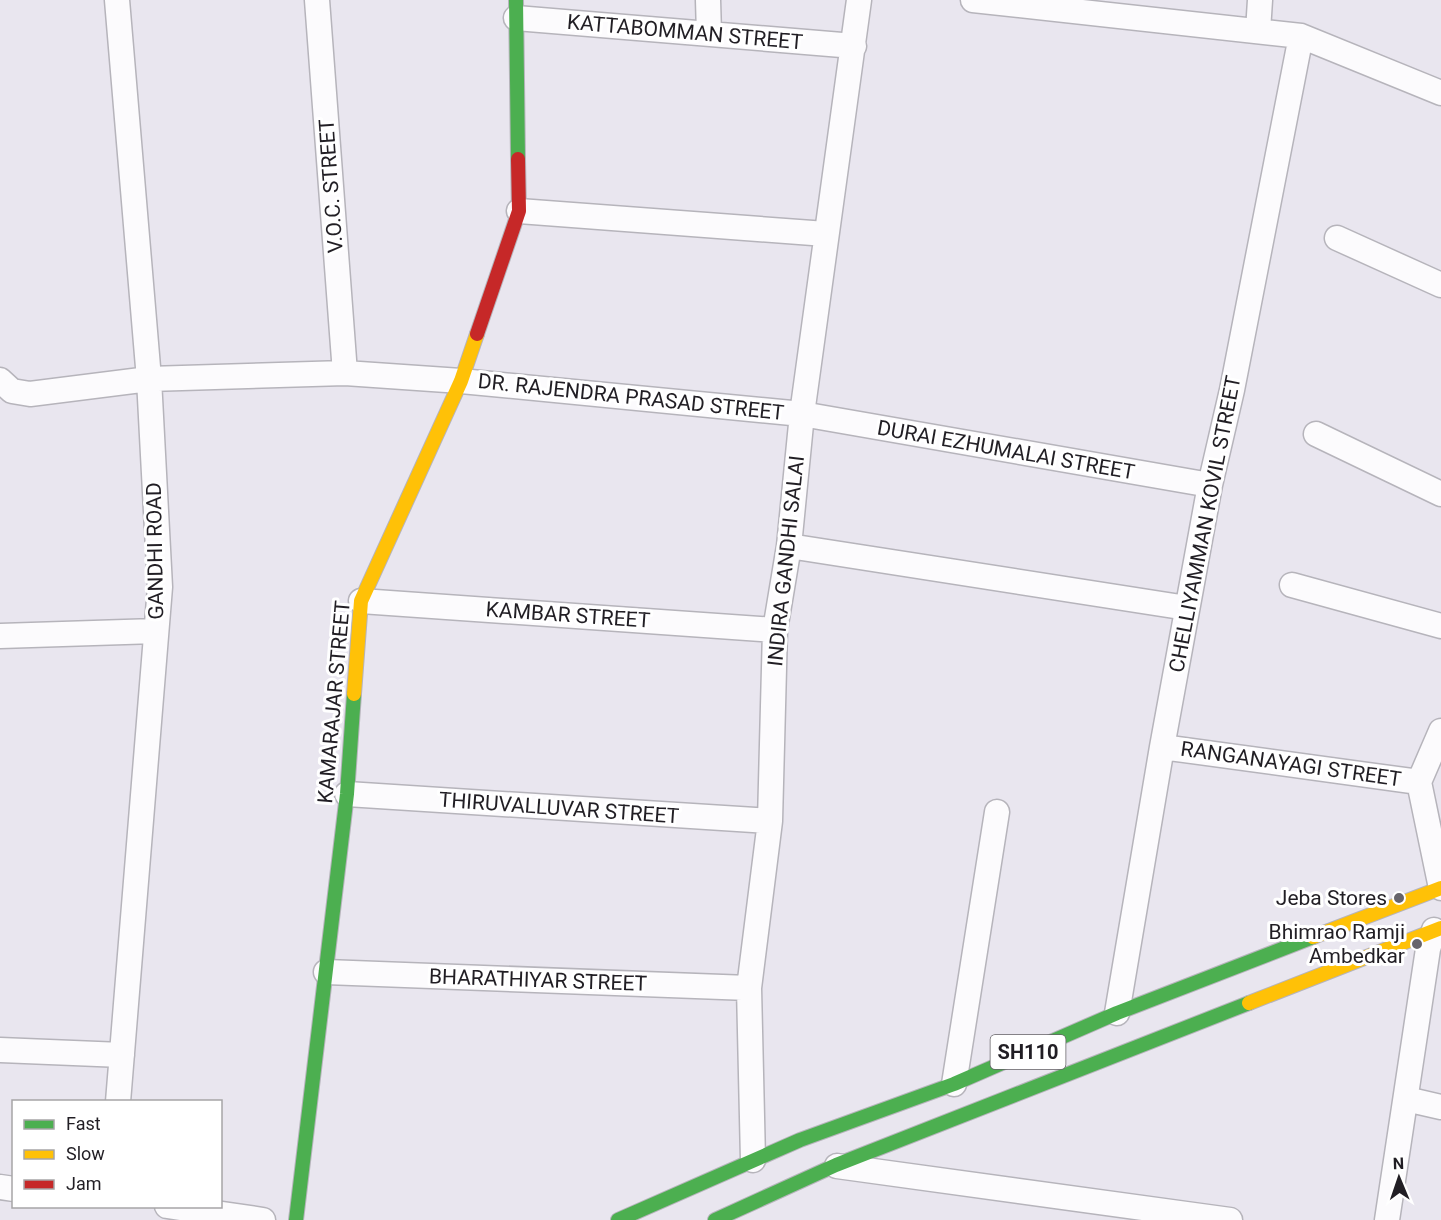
<svg xmlns="http://www.w3.org/2000/svg" width="1441" height="1220" font-family="Roboto,sans-serif">
  <style>
    .lines { fill: none; stroke-linecap: round; stroke-linejoin: round }
    .street-casing { stroke: #b6b4bb; stroke-width: 27 }
    .fast-casing { stroke: #b6b4bb; stroke-width: 16 }
    .slow-casing { stroke: #b6b4bb; stroke-width: 16 }
    .jam-casing { stroke: #b6b4bb; stroke-width: 16 }
    .street { stroke: #fcfbfd; stroke-width: 24 }
    .fast { stroke: #4caf50; stroke-width: 14 }
    .slow { stroke: #ffc107; stroke-width: 14 }
    .jam { stroke: #c62828; stroke-width: 14 }
    .poi-dot { fill: #67646b; stroke: #fff; stroke-width: 2 }
    .labels { text-anchor: middle; dominant-baseline: central; stroke-width: 6; stroke-linejoin: round; paint-order: stroke }
    .shield { fill: #fff; stroke: #646266; stroke-width: 1.5 }
    .shield-label { font-size: 20px; font-weight: bold; fill: #211e24 }
    .street-label { font-size: 21px; fill: #211e24; stroke: #fff }
    .poi-label { font-size: 21px; fill: #211e24; stroke: #fff; text-anchor: end }
  </style>
  <rect width="100%" height="100%" fill="#e9e6ef"/>
  <g class="lines">
    <g class="street-casing">
      <path id="street" d="M 117,0 L 149,379 L 160,587 L 118,1102
        M 317,0 L 345,373
        M 708,0 L 709,34
        M 973,0 L 1301,36 L 1441,93
        M 516,18 L 854,46
        M 1258,31 L 1260,0
        M 519,211 L 826,234
        M 1337,238 L 1441,285
        M 0,380 L 12,391 L 30,394 L 149,379 L 345,373 L 461,381 L 802,414 L 1210,485
        M 1316,434 L 1441,494
        M 789,546 L 1187,608
        M 1292,585 L 1441,626
        M 361,601 L 775,630
        M 0,636 L 156,631
        M 1162,747 L 1419,782
        M 347,794 L 770,821
        M 1441,888 L 1419,782 L 1441,731
        M 326,972 L 749,988
        M 1117,1013 L 1162,747 L 1210,485 L 1232,390 L 1301,36
        M 0,1050 L 122,1055
        M 954,1084 L 997,812
        M 1406,1099 L 1441,1107
        M 753,1160 L 749,988 L 770,821 L 775,630 L 789,546 L 802,414 L 859,0
        M 837,1166 L 1230,1220
        M 0,1187 L 14,1189
        M 167,1206 L 263,1220
        M 1387,1220 L 1428,949 L 1434,930"/>
    </g>
    <g class="fast-casing">
      <path id="fast" d="M 516,0 L 518,159
        M 296,1220 L 347,794 L 354,694
        M 618,1220 L 800,1140 L 954,1084 L 1117,1013 L 1313,937
        M 715,1220 L 836,1165 L 1249,1003"/>
    </g>
    <g class="slow-casing">
      <path id="slow" d="M 354,694 L 361,601 L 461,381 L 477,334
        M 1313,937 L 1441,888
        M 1249,1003 L 1441,928"/>
    </g>
    <g class="jam-casing">
      <path id="jam" d="M 477,334 L 519,211 L 518,159"/>
    </g>
    <use href="#street" class="street"/>
    <use href="#fast" class="fast"/>
    <use href="#slow" class="slow"/>
    <use href="#jam" class="jam"/>
  </g>
  <g class="poi-dot">
    <circle cx="1399" cy="898" r="6"/>
    <circle cx="1417" cy="944" r="6"/>
  </g>
  <g class="labels">
    <rect class="shield" x="990.5" y="1035" width="75" height="34" rx="4.5"/>
    <g class="shield-label">
      <text x="1028" y="1052">SH110</text>
    </g>
    <g class="street-label">
      <text transform="translate(685 32) rotate(5)">KATTABOMMAN STREET</text>
      <text transform="translate(331 186) rotate(-94)">V.O.C. STREET</text>
      <text transform="translate(631 397) rotate(6)">DR. RAJENDRA PRASAD STREET</text>
      <text transform="translate(1006 450) rotate(10)">DURAI EZHUMALAI STREET</text>
      <text transform="translate(1205 524) rotate(-79)">CHELLIYAMMAN KOVIL STREET</text>
      <text transform="translate(155 551) rotate(-91)">GANDHI ROAD</text>
      <text transform="translate(786 561) rotate(-84)">INDIRA GANDHI SALAI</text>
      <text transform="translate(568 615) rotate(4)">KAMBAR STREET</text>
      <text transform="translate(334 702) rotate(-85)">KAMARAJAR STREET</text>
      <text transform="translate(1291 764) rotate(8)">RANGANAYAGI STREET</text>
      <text transform="translate(559 808) rotate(4)">THIRUVALLUVAR STREET</text>
      <text transform="translate(538 980) rotate(2)">BHARATHIYAR STREET</text>
    </g>
    <g class="poi-label">
      <text x="1387" y="898">Jeba Stores</text>
      <text x="1405" y="932">Bhimrao Ramji<tspan x="1405" dy="24">Ambedkar</tspan></text>
    </g>
  </g>
  <rect x="12" y="1100" width="210" height="108" fill="#ffffff" stroke="#a6a5a7" stroke-width="1.5"/>
  <rect x="24" y="1120" width="30" height="9" fill="#4caf50" stroke="#a6a5a7" stroke-width="1.5"/>
  <text x="66" y="1130" font-size="18" fill="#211e24">Fast</text>
  <rect x="24" y="1150" width="30" height="9" fill="#ffc107" stroke="#a6a5a7" stroke-width="1.5"/>
  <text x="66" y="1160" font-size="18" fill="#211e24">Slow</text>
  <rect x="24" y="1180" width="30" height="9" fill="#c62828" stroke="#a6a5a7" stroke-width="1.5"/>
  <text x="66" y="1190" font-size="18" fill="#211e24">Jam</text>
  <g transform="translate(1399 1178) rotate(358)" stroke="#ffffff" stroke-width="4.5" paint-order="stroke">
  <path d="M0-4.5L10 22L0 15L-10 22Z" fill="#211e24"/>
  <text y="-9" font-size="16" font-weight="bold" text-anchor="middle" fill="#211e24">N</text>
  </g>
</svg>
